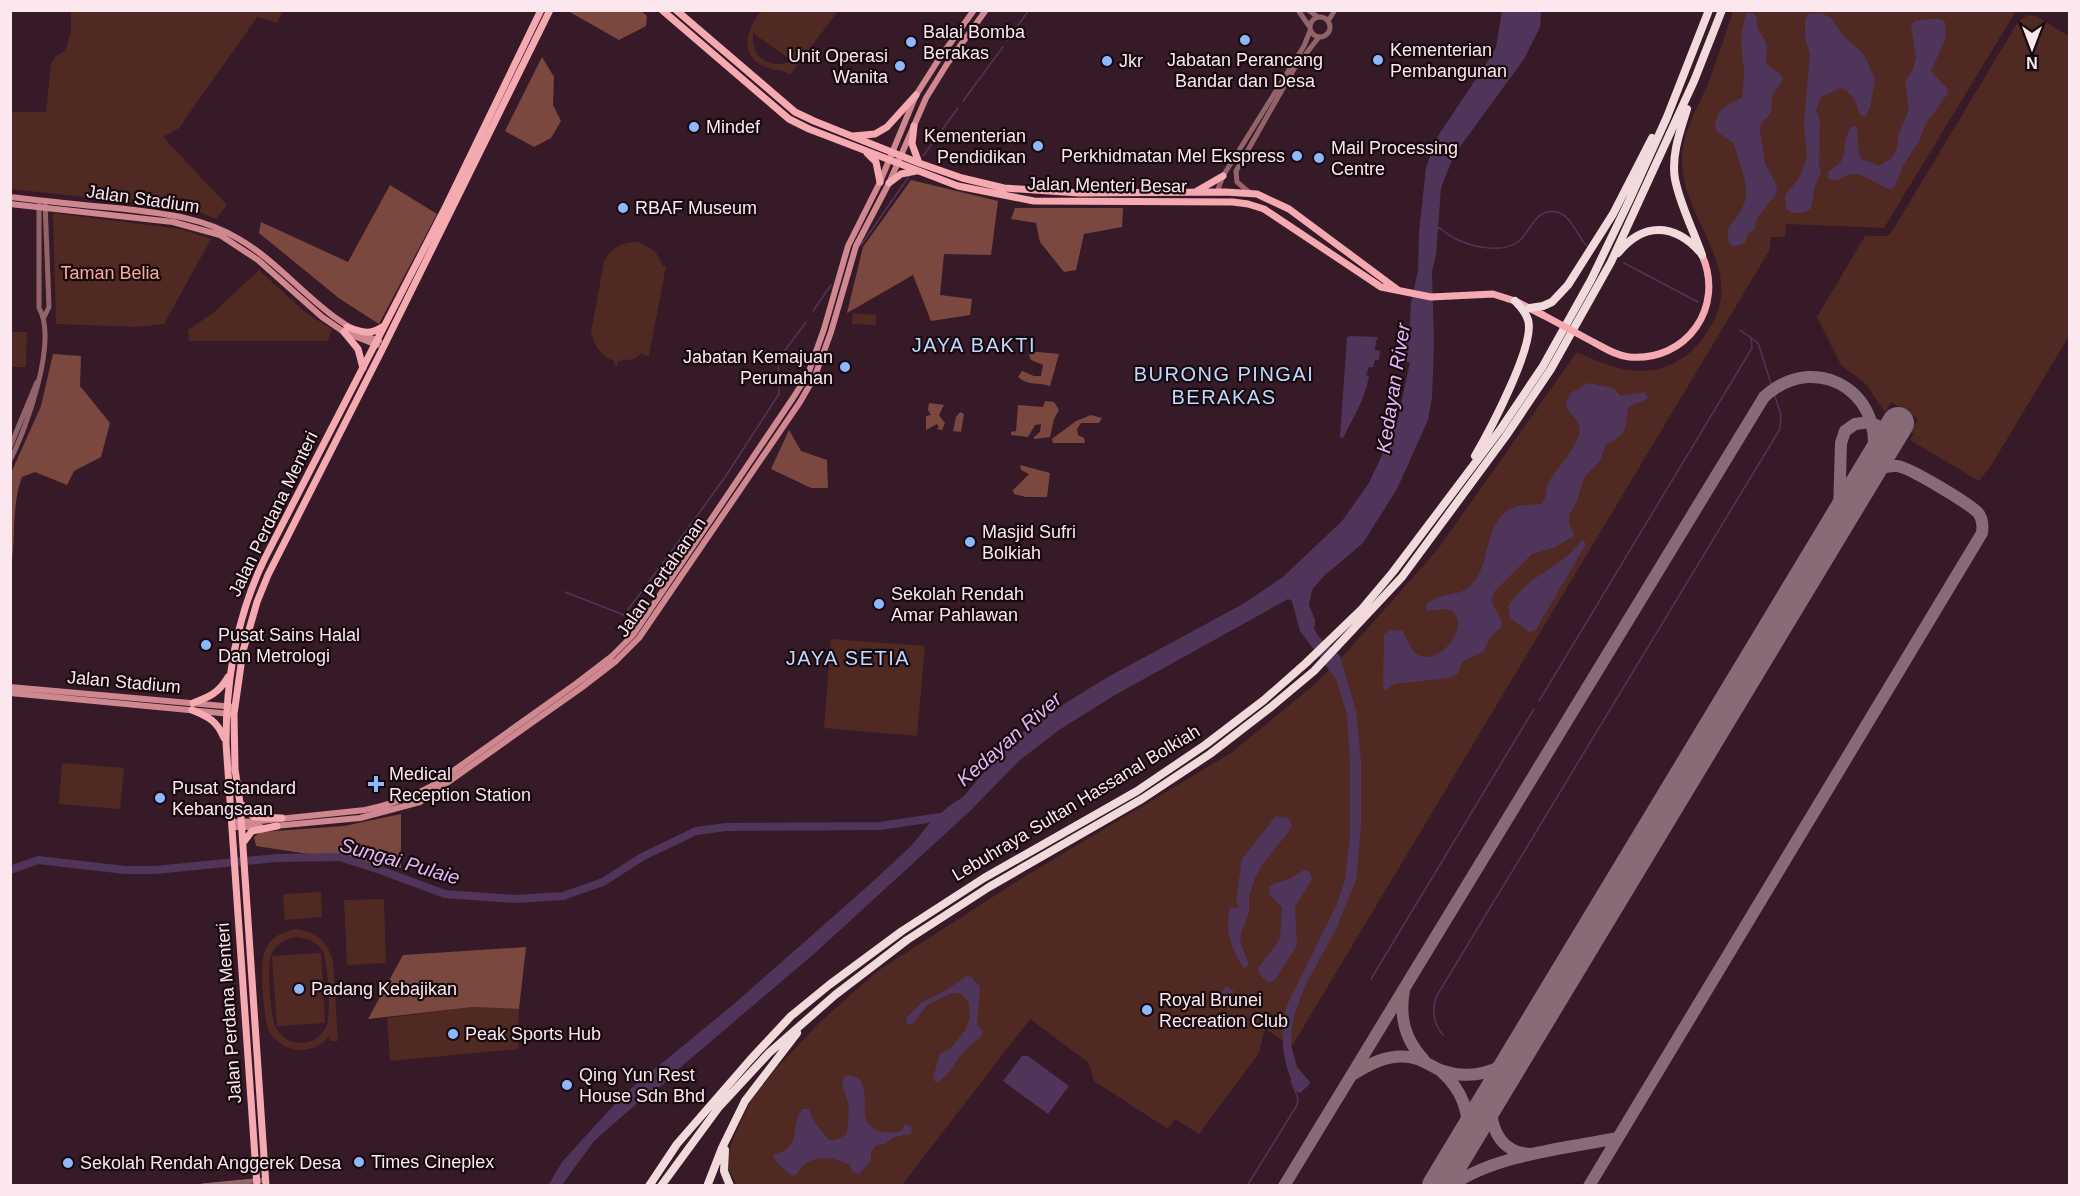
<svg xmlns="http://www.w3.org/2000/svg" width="2080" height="1196" font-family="Arial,sans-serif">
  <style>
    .green { fill: #502922; fill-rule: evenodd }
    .forest { fill: #7b4840 }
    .water { fill: #50355b }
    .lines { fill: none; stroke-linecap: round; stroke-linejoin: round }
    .stream { stroke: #50355b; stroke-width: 1.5 }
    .river { stroke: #50355b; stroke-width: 8 }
    .taxiway { stroke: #866c77; stroke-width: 12 }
    .runway { stroke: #866c77; stroke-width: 32 }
    .tertiary { stroke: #926469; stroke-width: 5 }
    .secondary { stroke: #d08890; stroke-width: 6 }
    .primary { stroke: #f5aab2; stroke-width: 7 }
    .motorway { stroke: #f1dadc; stroke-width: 8 }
    .primary-bridge { stroke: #f5aab2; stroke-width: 7 }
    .poi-dot { fill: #8db9fc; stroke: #170a0f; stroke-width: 2 }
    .labels { text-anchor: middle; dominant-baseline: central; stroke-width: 4.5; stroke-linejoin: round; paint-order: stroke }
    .poi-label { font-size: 18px; fill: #fce7ef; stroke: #170a0f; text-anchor: start }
    .street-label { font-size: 18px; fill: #fce7ef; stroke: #170a0f }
    .park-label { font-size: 18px; fill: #fdaa9b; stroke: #170a0f }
    .neighbourhood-label { font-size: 20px; letter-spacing: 1.5px; fill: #bfd8ff; stroke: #170a0f }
    .water-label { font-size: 20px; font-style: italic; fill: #e3b6f7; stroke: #170a0f }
  </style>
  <rect width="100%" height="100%" fill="#371a27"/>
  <path class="green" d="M 71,11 L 283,11 L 277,23 L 257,17 L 179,128 L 163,137 L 227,205 L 216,219 L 201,213 L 177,207 L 11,189 L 11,112 L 46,112 L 51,64 L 56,56 L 65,51 L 71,32 Z
    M 761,11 L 761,10 L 838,11 L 790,75 C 781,68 778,72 769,68 C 737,58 746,31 761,11 ZM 753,33 L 792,61 C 769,70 751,59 753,33 Z
    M 1733,11 L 2016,11 L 1884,228 L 1786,224 L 1785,237 L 1771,237 L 1769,251 L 1292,1046 L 1265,1029 L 1259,1053 L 1199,1134 L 1175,1119 L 1168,1129 L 1094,1081 L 1089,1063 L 1030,1019 L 902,1185 L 737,1186 L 729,1170 L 729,1152 L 735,1134 L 751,1100 L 775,1070 L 818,1024 L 876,972 L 1027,875 L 1231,753 L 1314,685 L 1344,655 L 1438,549 L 1577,352 C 1614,369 1647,382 1684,357 C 1697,348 1706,335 1713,322 C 1744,264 1679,216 1682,157 C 1683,132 1698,107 1708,84 C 1717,60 1725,35 1733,11 Z
    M 2028,15 L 2036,16 L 2069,36 L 2069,336 L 1992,464 L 1979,481 L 1910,440 L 1914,434 L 1910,432 L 1918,419 L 1891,402 L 1885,412 L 1866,384 L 1841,365 L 1817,317 L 1865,236 L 1887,236 L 1891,233 L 2018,22 Z
    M 53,213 L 180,229 L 211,239 L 164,324 L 136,327 L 56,324 Z
    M 638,242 L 655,251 L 663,266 L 666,266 L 649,356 L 644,355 L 643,353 L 634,359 L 618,361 L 617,366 L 614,365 L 614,361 C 601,356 594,346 591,332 L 604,262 C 611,248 623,241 638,242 Z
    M 259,270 L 306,313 L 332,329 L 328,341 L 189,341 L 188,330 L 213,313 Z
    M 853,313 L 876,315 L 876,325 L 852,324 Z
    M 10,332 L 27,332 L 26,367 L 11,367 Z
    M 831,639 L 925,646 L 917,736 L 824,728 Z
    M 62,763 L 124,768 L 120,809 L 59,804 Z
    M 321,892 L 322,917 L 285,920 L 283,894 Z
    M 384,899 L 386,963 L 347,965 L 344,900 Z
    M 295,929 C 317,932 327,941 333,961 L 338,1041 L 330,1041 L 329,1036 C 314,1056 284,1054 270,1033 C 263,1020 260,968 264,954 C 265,950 268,944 271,941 C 277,934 286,932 295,929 ZM 296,937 C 307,938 317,941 323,952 C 328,963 331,1013 327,1025 C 323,1035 313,1043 302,1043 C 292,1044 281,1037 276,1028 C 270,1017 267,966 271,955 C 276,944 285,939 296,937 Z
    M 321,953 L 325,1023 L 277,1026 L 272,956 Z
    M 473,1007 L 519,1009 L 518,1049 L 390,1061 L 387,1018 Z"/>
  <path class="forest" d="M 568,11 L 641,11 L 647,16 L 646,26 L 619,40 Z
    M 542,57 L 554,77 L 553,105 L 561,121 L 551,138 L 534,147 L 505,131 Z
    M 911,180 L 998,201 L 991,255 L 944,254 L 940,295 L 972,299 L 970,315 L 931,321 L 913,275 L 847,313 L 863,247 Z
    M 390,185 L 437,214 L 379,324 L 340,299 L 259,233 L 261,222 L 348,262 Z
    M 1015,208 L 1123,208 L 1122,227 L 1084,234 L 1076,270 L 1064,272 L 1040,242 L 1036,223 L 1011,219 Z
    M 1028,351 L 1059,354 L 1050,386 C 1039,382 1028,386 1018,377 L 1022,371 L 1034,376 L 1041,376 L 1043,365 L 1031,360 Z
    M 53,354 L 81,356 L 80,386 L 110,423 L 101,457 L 74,471 L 67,485 L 35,472 L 22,477 C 11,506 16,539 11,569 L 11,473 L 41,406 Z
    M 1045,401 L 1054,402 L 1059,410 L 1054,419 L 1050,437 L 1034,439 L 1034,437 L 1040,432 L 1041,424 L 1035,425 L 1028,437 L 1011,435 L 1011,432 L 1016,431 L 1018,405 L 1043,407 Z
    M 929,403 L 944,405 L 939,415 L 945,423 L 942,430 L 937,429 L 939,427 L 937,424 L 926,430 L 926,416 L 931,415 L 928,410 Z
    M 960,412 L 964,414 L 961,432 L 953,431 L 956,417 Z
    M 1091,415 L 1102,418 L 1099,423 L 1081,423 L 1077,429 L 1078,435 L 1084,438 L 1085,443 L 1053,443 L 1052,439 L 1076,421 Z
    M 789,430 L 801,451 L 827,460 L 828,488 L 811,488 L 771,469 Z
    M 1020,465 L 1050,473 L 1047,497 L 1026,497 L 1014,494 L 1013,490 L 1029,474 L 1021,470 Z
    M 401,814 L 401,868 L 256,846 L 254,837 L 261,832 L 344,826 Z
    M 526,947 L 519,1009 L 473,1007 L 368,1019 L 403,955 Z"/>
  <path class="water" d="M 1502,11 L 1541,11 L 1540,27 L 1524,59 L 1454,155 L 1441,188 L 1436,255 L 1432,271 L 1434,345 L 1432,398 L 1428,420 L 1397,489 L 1363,543 L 1324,576 L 1312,590 L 1309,605 L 1315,620 L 1314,629 L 1319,637 L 1340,656 L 1356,711 L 1361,761 L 1361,827 L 1356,880 L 1336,929 L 1305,986 L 1295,1013 L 1292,1028 L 1291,1045 L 1297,1067 L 1310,1082 L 1309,1085 L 1300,1093 L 1297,1092 C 1282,1062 1279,1038 1287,1005 L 1337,904 L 1345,880 L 1350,834 L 1350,761 L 1347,714 L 1336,679 L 1300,631 L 1292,601 L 1288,599 L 1115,695 L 1059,730 L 1020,760 L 969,812 L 815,953 L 669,1077 L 664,1084 L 644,1097 L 594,1141 L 562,1185 L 548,1186 L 562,1162 L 623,1095 L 734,1004 L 869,885 L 911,846 L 929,824 L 949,806 L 963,797 L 1010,742 L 1048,714 L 1106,678 L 1243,604 L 1283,577 L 1342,521 L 1369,483 L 1397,423 L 1410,362 L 1397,362 L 1398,353 L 1409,337 L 1411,303 L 1418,270 L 1419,232 L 1426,168 L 1436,139 L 1486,64 L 1496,47 Z
    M 1746,13 L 1754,13 L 1757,19 L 1757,27 L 1767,45 L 1766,64 L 1780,74 L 1783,79 L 1772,96 L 1771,113 L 1761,123 L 1760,131 L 1765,164 L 1776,184 L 1777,191 L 1775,197 L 1770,201 L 1756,220 L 1755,228 L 1747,235 L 1745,243 L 1733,247 L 1729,243 L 1727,232 C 1731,222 1740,215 1744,204 C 1751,183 1738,163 1734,143 L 1717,132 L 1715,126 C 1719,107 1726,105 1742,98 L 1743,94 L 1744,70 L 1741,44 L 1742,30 Z
    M 1820,13 L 1830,17 L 1846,39 L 1858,48 L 1867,60 L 1875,80 L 1870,107 L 1866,116 L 1860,115 C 1854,101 1857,95 1840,88 L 1821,97 L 1816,110 L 1820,121 L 1819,165 L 1821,173 L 1815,186 L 1811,208 C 1804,214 1794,215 1786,209 L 1785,195 L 1799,178 L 1807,158 L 1804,123 L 1810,55 L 1805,37 L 1805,19 L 1809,14 Z
    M 1928,19 L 1941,19 L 1945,22 L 1946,37 L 1931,71 L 1947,88 L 1948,93 L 1925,125 L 1920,139 L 1902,168 L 1895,186 L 1891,189 C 1878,187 1869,175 1855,174 C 1844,173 1838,185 1828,178 L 1828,172 C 1831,169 1837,166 1840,163 C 1847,154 1842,138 1852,126 L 1855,126 L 1857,129 L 1859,155 L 1862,159 L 1879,166 L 1891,159 L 1897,149 L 1898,136 L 1909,109 L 1905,82 L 1913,69 L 1916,58 L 1911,25 L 1915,21 Z
    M 1350,336 L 1377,337 L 1378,339 L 1376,340 L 1375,350 L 1380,351 L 1379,360 L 1375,360 L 1373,367 L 1369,367 L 1366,375 L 1369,376 C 1365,399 1353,418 1343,438 L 1340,437 L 1347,337 Z
    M 1588,383 L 1613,388 L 1621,396 L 1645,392 L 1648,397 L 1647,399 L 1632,405 L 1628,408 L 1625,429 L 1621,435 L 1605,446 L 1600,461 L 1585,476 L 1576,503 L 1569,515 L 1569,522 L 1574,536 L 1553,548 L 1532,554 L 1494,592 L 1491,601 L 1502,621 L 1501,628 L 1490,637 L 1484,651 L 1462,662 L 1458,673 L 1450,678 L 1394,684 L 1386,691 L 1383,687 L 1384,634 L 1391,630 L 1403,631 C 1407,639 1410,650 1418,655 C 1436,664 1458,640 1458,624 C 1458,619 1456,615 1453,611 L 1446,609 L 1427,611 L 1426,605 C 1438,592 1456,597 1468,588 C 1493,568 1481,526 1510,509 C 1518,504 1532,505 1542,504 C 1547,497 1545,490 1549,482 C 1557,468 1578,447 1580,430 C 1580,417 1566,414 1566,402 L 1571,393 Z
    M 1583,540 L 1586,544 L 1535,631 L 1529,632 L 1510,618 L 1508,607 C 1523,582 1544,574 1566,557 C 1573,552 1577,545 1583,540 Z
    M 1276,816 L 1288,818 L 1292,825 L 1287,834 L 1262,865 L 1255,878 L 1249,897 L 1249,912 L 1240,936 L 1241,944 L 1249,965 L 1244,968 C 1233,953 1222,926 1231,907 L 1238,908 L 1236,901 L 1242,859 Z
    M 1304,870 L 1310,872 L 1312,879 L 1295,907 L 1297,945 L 1274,981 L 1267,982 L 1259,974 L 1258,968 L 1280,939 L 1282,907 L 1270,895 L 1269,887 L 1274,884 L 1289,879 Z
    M 966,976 L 971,977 L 980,987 L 977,1023 L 983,1032 C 979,1042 973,1042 966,1049 C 956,1060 950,1075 936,1083 L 933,1078 L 940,1054 L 952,1047 L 966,1029 L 970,1017 L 969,1006 L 968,1001 L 960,993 L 949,994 L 926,1006 L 913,1024 L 906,1024 L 907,1017 L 921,1003 L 948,989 Z
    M 1226,986 L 1234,991 L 1223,1006 L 1216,1000 Z
    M 1022,1056 L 1028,1056 L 1069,1086 L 1048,1114 L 1003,1081 Z
    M 850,1075 C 881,1081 847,1127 884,1132 C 891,1133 896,1133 902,1130 L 904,1125 L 909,1125 L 912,1127 L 911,1134 L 894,1137 L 885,1144 L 877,1145 L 871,1151 L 871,1161 L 859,1174 L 853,1172 L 850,1165 C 837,1158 815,1154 803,1166 C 798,1171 799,1174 792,1176 L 777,1163 L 773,1156 L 775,1154 C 803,1147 789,1129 802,1109 L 809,1109 L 814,1122 L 829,1140 L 836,1140 L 847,1134 L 849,1107 L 842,1082 L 844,1077 Z"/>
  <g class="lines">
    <path class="stream" d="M 1007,41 L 1029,10
      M 963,101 L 1003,47
      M 923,156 L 958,108
      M 1436,226 C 1443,230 1449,236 1456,239 C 1472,247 1503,254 1519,241 C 1530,233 1535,207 1557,212 C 1572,216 1577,236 1587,246
      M 861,245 L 910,175
      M 1624,263 L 1698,302
      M 813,311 L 831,285
      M 671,552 L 725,477 L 779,394 L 778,355 L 783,353 L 806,322
      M 565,592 L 624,615 L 666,559
      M 1539,701 L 1752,348 L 1751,337
      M 1371,979 L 1534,709
      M 1443,1035 C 1433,1023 1432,1012 1436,997 L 1780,429 L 1781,415 L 1758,343 L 1740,330
      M 1247,1186 L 1297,1105 L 1298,1098 L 1291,1081"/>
    <path class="river" d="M 10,870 L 38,860 L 125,870 L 155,870 L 277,858 L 340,857 L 380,870 L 445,894 L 515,899 L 563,896 L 603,882 L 642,857 L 696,831 L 726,827 L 880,826 L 947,816"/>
    <path class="taxiway" d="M 1835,526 L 1839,513 L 1841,443 L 1845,431 L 1855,424 L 1870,422 L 1880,427 L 1888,439
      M 1404,990 C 1399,1018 1405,1040 1424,1060
      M 1442,1072 C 1461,1089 1473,1115 1465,1141
      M 1352,1075 C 1369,1064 1388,1054 1409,1057 C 1422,1058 1431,1067 1443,1071 C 1472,1080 1499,1073 1519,1051
      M 1494,1092 C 1486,1120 1497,1154 1532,1154
      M 1284,1186 L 1764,397 C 1820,346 1894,400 1869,470
      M 1451,1186 C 1494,1155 1567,1148 1618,1138
      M 1589,1186 L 1982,533 C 1983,526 1983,520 1979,514 C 1972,505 1909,467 1897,466 C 1883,465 1874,471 1863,480"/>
    <path class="runway" d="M 1438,1186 L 1898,423"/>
    <path class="tertiary" d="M 1298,10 L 1309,26
      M 1308,10 L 1318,17
      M1310 27a10 10 0 1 1 20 0a10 10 0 1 1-20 0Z
      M 1328,21 L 1335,10
      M 1217,192 L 1223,176 L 1304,46 L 1310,31
      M 1250,193 L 1237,182 L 1236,171 L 1294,69 L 1319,37
      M 44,317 L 49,307 L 45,201
      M 10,447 L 37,382
      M 10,460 C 27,428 58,340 39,308 L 39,205
      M 202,1186 L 265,1180"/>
    <path class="secondary" d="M 10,197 C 46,201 81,205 116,208 C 159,213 201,216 239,239 C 290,269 321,321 379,341
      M 10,204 L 173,222 L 220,235 L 258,260 L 322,317 L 344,332 L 377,345
      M 10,687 L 235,707
      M 10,693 L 231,714
      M 233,822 L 260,821 L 365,810 C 389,805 410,798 432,786 L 577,683 L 611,657 L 633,635 L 793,398 L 808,374 L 824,329 L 848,246 L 880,182 L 916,95 L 939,59 L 974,10
      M 274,826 L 360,818 L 420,802 L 581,688 L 616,661 L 639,638 L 800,402 L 815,376 L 831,332 L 856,246 L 889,183 L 926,98 L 947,64 L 986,10
      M 233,827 L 261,827"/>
    <path class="primary" d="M 662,10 L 789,119 L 809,129 L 958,186 L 1034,201 L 1233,202 L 1248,204 L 1264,209 L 1381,287 L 1431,297 L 1493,294 L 1515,301 L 1543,315
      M 676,10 L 795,112 L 814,121 L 919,163 L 962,178 L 1004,188 L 1079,193 L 1225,192 L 1257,194 L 1289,209 L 1398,290
      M 914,126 L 912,144 L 919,163
      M 853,136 L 875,134 L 887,127 L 916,95
      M 867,153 L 876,162 L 880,182
      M 889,183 L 901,174 L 916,171
      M 1197,191 L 1223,176
      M 347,327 C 363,332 369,336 384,326
      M 344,332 L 358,349 L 363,368
      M 1595,343 C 1606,349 1617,356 1629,357 C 1687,362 1725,307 1702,255
      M 193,703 C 209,697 219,693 228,677
      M 192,710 C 209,717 217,721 224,738
      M 240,803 L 254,817 L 282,818
      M 243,843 L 252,831 L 277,826
      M 257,1186 L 226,743 C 226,678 236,617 265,558 L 446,206 L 541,10
      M 266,1186 L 240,803 L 235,769 L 234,714 L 243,651 L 257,602 L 268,575 L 383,348 L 550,10"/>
    <path class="motorway" d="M 1687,109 C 1680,131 1671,156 1675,179 C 1680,205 1693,229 1702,255
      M 1618,253 C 1643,222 1674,223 1700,252
      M 1530,308 L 1543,306 L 1552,302 L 1568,285 L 1613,214 L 1652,138
      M 1475,456 C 1489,432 1536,344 1528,320 C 1526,313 1520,306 1515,301
      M 725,1150 L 724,1171 L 730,1186
      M 708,1184 L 722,1148 L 745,1101 L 797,1033
      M 649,1186 L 677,1144 L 750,1060 L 791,1016 L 829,985 L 902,931 L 984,878 L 1137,791 L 1205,745 L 1264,700 L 1306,663 L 1361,610 L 1393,572 L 1500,430 L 1543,366 L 1591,280 L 1629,201 L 1667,117 L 1709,10
      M 661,1186 L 719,1107 L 769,1053 L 835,995 L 907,940 L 989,887 L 1142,799 L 1210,754 L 1271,707 L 1314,671 L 1402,577 L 1506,436 L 1551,369 L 1611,262 L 1694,81 L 1722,10"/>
    <path class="primary-bridge" d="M 1543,315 L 1595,343"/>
  </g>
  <g class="poi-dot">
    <circle cx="1245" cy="40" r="6"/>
    <circle cx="911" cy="42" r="6"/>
    <circle cx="1378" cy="60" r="6"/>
    <circle cx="1107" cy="61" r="6"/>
    <circle cx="900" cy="66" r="6"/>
    <circle cx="694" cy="127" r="6"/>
    <circle cx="1038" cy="146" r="6"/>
    <circle cx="1297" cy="156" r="6"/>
    <circle cx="1319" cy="158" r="6"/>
    <circle cx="623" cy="208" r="6"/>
    <circle cx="845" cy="367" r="6"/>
    <circle cx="970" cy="542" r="6"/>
    <circle cx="879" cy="604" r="6"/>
    <circle cx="206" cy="645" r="6"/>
    <path d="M373 775h6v6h6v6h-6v6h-6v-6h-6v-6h6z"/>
    <circle cx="160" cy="798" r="6"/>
    <circle cx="299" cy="989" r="6"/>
    <circle cx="1147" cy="1010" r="6"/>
    <circle cx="453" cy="1034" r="6"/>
    <circle cx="567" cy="1085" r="6"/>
    <circle cx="359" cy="1162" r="6"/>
    <circle cx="68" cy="1163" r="6"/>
  </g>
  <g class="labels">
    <g class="poi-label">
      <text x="923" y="32">Balai Bomba<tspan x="923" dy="21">Berakas</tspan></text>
      <text x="1390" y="50">Kementerian<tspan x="1390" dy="21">Pembangunan</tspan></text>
      <text x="888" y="56" text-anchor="end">Unit Operasi<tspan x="888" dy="21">Wanita</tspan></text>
      <text x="1245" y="60" text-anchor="middle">Jabatan Perancang<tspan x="1245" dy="21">Bandar dan Desa</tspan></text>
      <text x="1119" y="61">Jkr</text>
      <text x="706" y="127">Mindef</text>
      <text x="1026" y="136" text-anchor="end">Kementerian<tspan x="1026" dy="21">Pendidikan</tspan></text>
      <text x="1331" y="148">Mail Processing<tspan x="1331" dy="21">Centre</tspan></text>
      <text x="1285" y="156" text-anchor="end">Perkhidmatan Mel Ekspress</text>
      <text x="635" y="208">RBAF Museum</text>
      <text x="833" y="357" text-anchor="end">Jabatan Kemajuan<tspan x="833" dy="21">Perumahan</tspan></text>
      <text x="982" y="532">Masjid Sufri<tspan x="982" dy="21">Bolkiah</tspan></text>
      <text x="891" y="594">Sekolah Rendah<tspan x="891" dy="21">Amar Pahlawan</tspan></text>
      <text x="218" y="635">Pusat Sains Halal<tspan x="218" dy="21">Dan Metrologi</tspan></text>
      <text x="389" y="774">Medical<tspan x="389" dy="21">Reception Station</tspan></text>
      <text x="172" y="788">Pusat Standard<tspan x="172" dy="21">Kebangsaan</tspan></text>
      <text x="311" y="989">Padang Kebajikan</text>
      <text x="1159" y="1000">Royal Brunei<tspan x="1159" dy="21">Recreation Club</tspan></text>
      <text x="465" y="1034">Peak Sports Hub</text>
      <text x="579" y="1075">Qing Yun Rest<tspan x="579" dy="21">House Sdn Bhd</tspan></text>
      <text x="371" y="1162">Times Cineplex</text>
      <text x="80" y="1163">Sekolah Rendah Anggerek Desa</text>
    </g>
    <g class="street-label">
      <text transform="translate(1107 185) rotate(1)">Jalan Menteri Besar</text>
      <text transform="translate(143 199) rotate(8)">Jalan Stadium</text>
      <text transform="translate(273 514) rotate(-64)">Jalan Perdana Menteri</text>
      <text transform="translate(661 577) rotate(-55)">Jalan Pertahanan</text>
      <text transform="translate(124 682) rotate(5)">Jalan Stadium</text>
      <text transform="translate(1076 803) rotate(-31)">Lebuhraya Sultan Hassanal Bolkiah</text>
      <text transform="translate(229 1013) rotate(-94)">Jalan Perdana Menteri</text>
    </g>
    <g class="park-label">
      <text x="110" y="273">Taman Belia</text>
    </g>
    <g class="neighbourhood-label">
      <text x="974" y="345">JAYA BAKTI</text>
      <text x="1224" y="374">BURONG PINGAI<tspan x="1224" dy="23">BERAKAS</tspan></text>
      <text x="848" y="658">JAYA SETIA</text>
    </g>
    <g class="water-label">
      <text transform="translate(1393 388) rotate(-81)">Kedayan River</text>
      <text transform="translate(1009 739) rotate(-41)">Kedayan River</text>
      <text transform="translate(400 861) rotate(16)">Sungai Pulaie</text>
    </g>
  </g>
  <rect width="2080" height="1196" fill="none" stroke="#fce7ef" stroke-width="24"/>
  <g transform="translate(2032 48) rotate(180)" stroke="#170a0f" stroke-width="4.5" paint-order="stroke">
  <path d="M0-4.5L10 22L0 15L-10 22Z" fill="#fce7ef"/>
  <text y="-9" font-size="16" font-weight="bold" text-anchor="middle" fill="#fce7ef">N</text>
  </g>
</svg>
